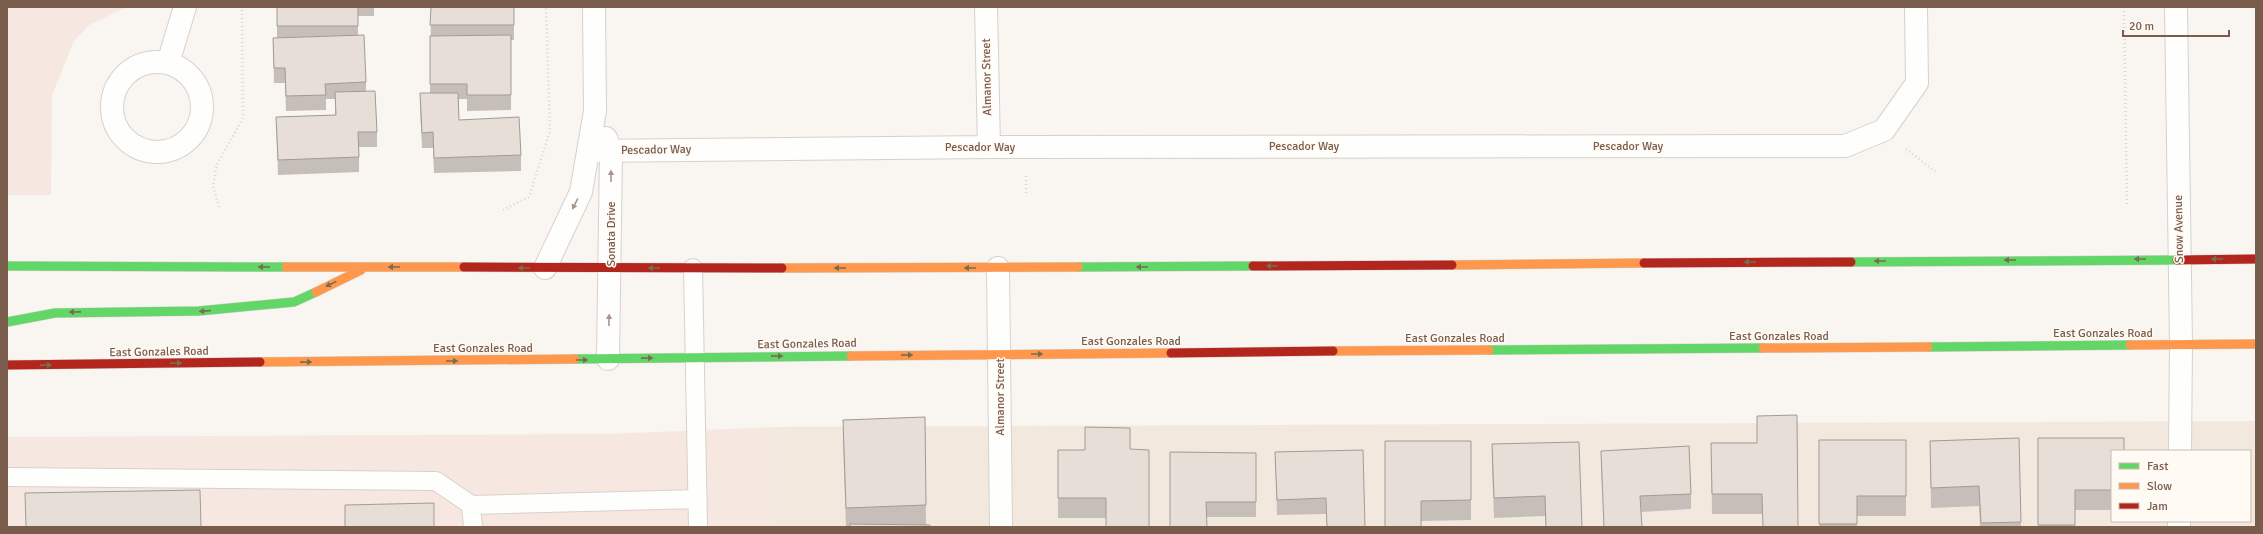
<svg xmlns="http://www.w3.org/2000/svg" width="2263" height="534" font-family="Signika,sans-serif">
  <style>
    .residential { fill: #f2e8de; fill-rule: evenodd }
    .commercial { fill: #f6e8e1 }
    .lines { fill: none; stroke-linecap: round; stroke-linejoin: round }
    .lane-casing { stroke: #d7d1cb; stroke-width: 20 }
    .street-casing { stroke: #d7d1cb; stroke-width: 24 }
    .fast-casing { stroke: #d9d2cb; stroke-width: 10 }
    .slow-casing { stroke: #d9d2cb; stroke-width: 10 }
    .jam-casing { stroke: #d9d2cb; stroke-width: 10 }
    .path { stroke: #dcd5d0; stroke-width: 2.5; stroke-dasharray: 1 3; stroke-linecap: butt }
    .lane { stroke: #fefefd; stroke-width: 18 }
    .street { stroke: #fefefd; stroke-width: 22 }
    .fast { stroke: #63d668; stroke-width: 9 }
    .slow { stroke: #ff974d; stroke-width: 9 }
    .jam { stroke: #b3261e; stroke-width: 9 }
    .wall { fill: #c6bfb9 }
    .building { fill: #e6ded7; stroke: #a19b96 }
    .oneway { fill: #a8958b }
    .oneway2 { fill: #776e51 }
    .labels { text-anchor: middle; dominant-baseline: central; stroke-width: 3; stroke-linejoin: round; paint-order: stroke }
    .street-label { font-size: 12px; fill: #7a5c4d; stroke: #fffaf3 }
  </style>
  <rect width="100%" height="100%" fill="#f9f5f0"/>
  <path class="residential" d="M 2256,421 L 2256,527 L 774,527 L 773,427 ZM 2112,451 L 2250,451 L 2250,521 L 2112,521 Z"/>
  <path class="commercial" d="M 7,7 L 127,7 L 89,25 L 74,41 L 52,95 L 51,195 L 7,195 Z
    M 773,427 L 774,527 L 7,527 L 7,437 L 606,434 Z"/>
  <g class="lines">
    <g class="lane-casing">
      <path id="lane" d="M 693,268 L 698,527
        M 7,477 L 436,481 L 471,505 L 698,499
        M 471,505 L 473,527"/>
    </g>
    <g class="street-casing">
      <path id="street" d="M 986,7 L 989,147
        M 2176,7 L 2181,344 L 2180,451
        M112 107a45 45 0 1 1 90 0a45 45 0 1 1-90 0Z
        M 168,63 L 185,7
        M 606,138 L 611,151 L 608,359
        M 588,151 L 989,147 L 1845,146 L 1884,130 L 1917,83 L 1916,7
        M 545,268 L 581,192 L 595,111 L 594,7
        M 998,268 L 1001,527
        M 2179,527 L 2179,521"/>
    </g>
    <g class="fast-casing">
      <path id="fast" d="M 1851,262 L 2177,260
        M 7,266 L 286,267
        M 1078,267 L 1253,266
        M 7,322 L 55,313 L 199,311 L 294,302 L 316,292
        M 1928,347 L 2130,345
        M 1489,350 L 1763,348
        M 575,359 L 851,356"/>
    </g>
    <g class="slow-casing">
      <path id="slow" d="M 1452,265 L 1644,263
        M 286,267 L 464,267
        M 782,268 L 1078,267
        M 316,292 L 361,270
        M 2130,345 L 2256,344
        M 1763,348 L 1928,347
        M 1333,351 L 1489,350
        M 851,356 L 1171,353
        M 260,362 L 575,359"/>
    </g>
    <g class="jam-casing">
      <path id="jam" d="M 2177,260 L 2256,259
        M 1644,263 L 1851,262
        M 1253,266 L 1452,265
        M 464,267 L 782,268
        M 1171,353 L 1333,351
        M 7,365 L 260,362"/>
    </g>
    <path class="path" d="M 2124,7 L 2127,206
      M 1906,149 L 1936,172
      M 1026,176 L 1026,194
      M 219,207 L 213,186 L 217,164 L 243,118 L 242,7
      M 503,210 L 529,197 L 550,131 L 546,7"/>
    <use href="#lane" class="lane"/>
    <use href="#street" class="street"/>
    <use href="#fast" class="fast"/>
    <use href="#slow" class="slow"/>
    <use href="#jam" class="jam"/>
  </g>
  <path class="wall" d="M 277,7 L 374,7 L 374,16 L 358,16 L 358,35 L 366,82 L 366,91 L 377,132 L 377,147 L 359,147 L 359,172 L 278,175 L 276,117 L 335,115 L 335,99 L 326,99 L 326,110 L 286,111 L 285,83 L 274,83 L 273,38 L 277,38 Z
    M 431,7 L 514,7 L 514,40 L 511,40 L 511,110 L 467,111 L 467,99 L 459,99 L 459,120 L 521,155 L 521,171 L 434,173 L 433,148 L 422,148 L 420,108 L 420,93 L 430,93 Z
    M 1797,415 L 1762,514 L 1712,514 L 1711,443 L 1757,443 Z
    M 925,417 L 926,524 L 930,527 L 846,527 L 843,440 L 843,420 Z
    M 1130,428 L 1106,518 L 1058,518 L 1058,450 L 1085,450 Z
    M 2019,438 L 2021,527 L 1980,527 L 1979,506 L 1931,508 L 1930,441 Z
    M 2038,438 L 2112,451 L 2112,510 L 2075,510 L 2075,527 L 2038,527 Z
    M 1819,440 L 1906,440 L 1906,516 L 1857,516 L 1857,527 L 1819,527 Z
    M 1385,441 L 1471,441 L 1471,520 L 1421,521 Z
    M 1492,444 L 1582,527 L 1546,527 L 1545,516 L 1494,518 L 1492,464 Z
    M 1601,451 L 1691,494 L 1691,509 L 1641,512 L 1642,527 L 1604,527 L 1601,466 Z
    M 1170,452 L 1256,453 L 1256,517 L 1207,517 Z
    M 1275,452 L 1365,527 L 1327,527 L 1326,514 L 1277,515 Z"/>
  <path class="building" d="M 277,7 L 358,7 L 358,26 L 277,26 Z
    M 431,7 L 514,7 L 514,25 L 430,25 Z
    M 364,35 L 366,82 L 325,84 L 326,95 L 286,96 L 285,68 L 274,68 L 273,38 Z
    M 511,35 L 511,95 L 467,95 L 467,84 L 430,84 L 430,36 Z
    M 375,91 L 377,132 L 358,132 L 359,157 L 278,160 L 276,117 L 336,115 L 335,92 Z
    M 420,93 L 458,93 L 459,120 L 519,117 L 521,155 L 434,158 L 433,132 L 422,133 Z
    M 1797,415 L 1798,527 L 1763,527 L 1762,494 L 1712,494 L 1711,443 L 1757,443 L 1757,416 Z
    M 925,417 L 926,505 L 846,508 L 843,420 Z
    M 1085,427 L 1130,428 L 1130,449 L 1149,450 L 1149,527 L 1106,527 L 1106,498 L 1058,498 L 1058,450 L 1085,450 Z
    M 2019,438 L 2021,522 L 1981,523 L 1979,486 L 1931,488 L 1930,441 Z
    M 2038,438 L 2124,438 L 2124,451 L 2112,451 L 2112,490 L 2075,490 L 2075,525 L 2038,525 Z
    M 1819,440 L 1906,440 L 1906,496 L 1857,496 L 1857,524 L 1819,524 Z
    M 1385,441 L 1471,441 L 1471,500 L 1421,501 L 1421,527 L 1385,527 Z
    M 1579,442 L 1582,527 L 1546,527 L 1545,496 L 1494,498 L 1492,444 Z
    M 1689,446 L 1691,494 L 1640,496 L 1642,527 L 1604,527 L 1601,451 Z
    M 1363,450 L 1365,527 L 1327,527 L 1326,498 L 1277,500 L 1275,452 Z
    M 1170,452 L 1256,453 L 1256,502 L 1206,502 L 1207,527 L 1170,527 Z
    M 200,490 L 201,527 L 26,527 L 25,493 Z
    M 434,503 L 434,527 L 345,527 L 345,505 Z
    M 850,524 L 930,525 L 930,527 L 850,527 Z"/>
  <defs><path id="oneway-solid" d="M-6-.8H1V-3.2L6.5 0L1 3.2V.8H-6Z"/></defs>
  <g class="oneway">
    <use href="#oneway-solid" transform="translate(611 176) rotate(-90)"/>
    <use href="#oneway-solid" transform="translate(575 204) rotate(117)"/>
    <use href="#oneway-solid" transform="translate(609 320) rotate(-89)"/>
  </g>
  <g class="oneway2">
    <use href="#oneway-solid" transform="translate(2140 259) rotate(180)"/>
    <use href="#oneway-solid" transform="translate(2217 259) rotate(180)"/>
    <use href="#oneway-solid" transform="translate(2010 260) rotate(180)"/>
    <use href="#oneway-solid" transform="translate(1880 261) rotate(180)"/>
    <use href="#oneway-solid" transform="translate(1750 262) rotate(180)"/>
    <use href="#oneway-solid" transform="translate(1272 266) rotate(180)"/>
    <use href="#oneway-solid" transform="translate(264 267) rotate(-180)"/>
    <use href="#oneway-solid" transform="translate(394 267) rotate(-180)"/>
    <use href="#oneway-solid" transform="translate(1142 267) rotate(180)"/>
    <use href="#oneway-solid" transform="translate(524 268) rotate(-180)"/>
    <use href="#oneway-solid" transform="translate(654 268) rotate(-180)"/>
    <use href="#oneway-solid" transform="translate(840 268) rotate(180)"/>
    <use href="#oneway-solid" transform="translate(970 268) rotate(180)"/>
    <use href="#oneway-solid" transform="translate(331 284) rotate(154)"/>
    <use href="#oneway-solid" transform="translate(205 311) rotate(175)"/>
    <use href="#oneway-solid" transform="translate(75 312) rotate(179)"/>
    <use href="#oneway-solid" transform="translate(1037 354)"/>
    <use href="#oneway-solid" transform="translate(907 355) rotate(-1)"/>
    <use href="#oneway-solid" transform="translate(777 356) rotate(-1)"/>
    <use href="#oneway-solid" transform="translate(647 358) rotate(-1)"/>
    <use href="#oneway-solid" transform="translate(582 360)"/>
    <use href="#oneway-solid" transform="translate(452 361)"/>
    <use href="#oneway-solid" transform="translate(306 362) rotate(-1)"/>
    <use href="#oneway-solid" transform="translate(176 363) rotate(-1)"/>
    <use href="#oneway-solid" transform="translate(46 365) rotate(-1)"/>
  </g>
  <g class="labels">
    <g class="street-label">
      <text transform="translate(987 77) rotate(-91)">Almanor Street</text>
      <text x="1304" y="146">Pescador Way</text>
      <text x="1628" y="146">Pescador Way</text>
      <text x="980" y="147">Pescador Way</text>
      <text transform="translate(656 150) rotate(-1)">Pescador Way</text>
      <text transform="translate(2179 229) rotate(-91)">Snow Avenue</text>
      <text transform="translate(611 234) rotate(-90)">Sonata Drive</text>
      <text x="2103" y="333">East Gonzales Road</text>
      <text x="1779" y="336">East Gonzales Road</text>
      <text x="1455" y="338">East Gonzales Road</text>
      <text x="1131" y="341">East Gonzales Road</text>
      <text transform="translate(807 344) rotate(-1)">East Gonzales Road</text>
      <text x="483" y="348">East Gonzales Road</text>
      <text transform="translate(159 352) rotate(-1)">East Gonzales Road</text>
      <text transform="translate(1000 397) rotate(-90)">Almanor Street</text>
    </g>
  </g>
  <rect width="2263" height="534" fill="none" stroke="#7a5c4d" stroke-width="16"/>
  <rect x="2111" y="450" width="140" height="72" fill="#fffaf3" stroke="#cabbb1"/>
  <rect x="2119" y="463" width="20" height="6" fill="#63d668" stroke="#cabbb1"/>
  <text x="2147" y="470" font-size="12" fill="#7a5c4d">Fast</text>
  <rect x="2119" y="483" width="20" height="6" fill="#ff974d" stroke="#cabbb1"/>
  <text x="2147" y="490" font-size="12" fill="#7a5c4d">Slow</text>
  <rect x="2119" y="503" width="20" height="6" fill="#b3261e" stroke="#cabbb1"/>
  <text x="2147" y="510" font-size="12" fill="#7a5c4d">Jam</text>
  <path d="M2123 30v6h106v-6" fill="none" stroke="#7a5c4d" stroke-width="2"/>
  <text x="2129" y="30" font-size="12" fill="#7a5c4d" stroke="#fffaf3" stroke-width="3" paint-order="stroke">20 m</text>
</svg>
